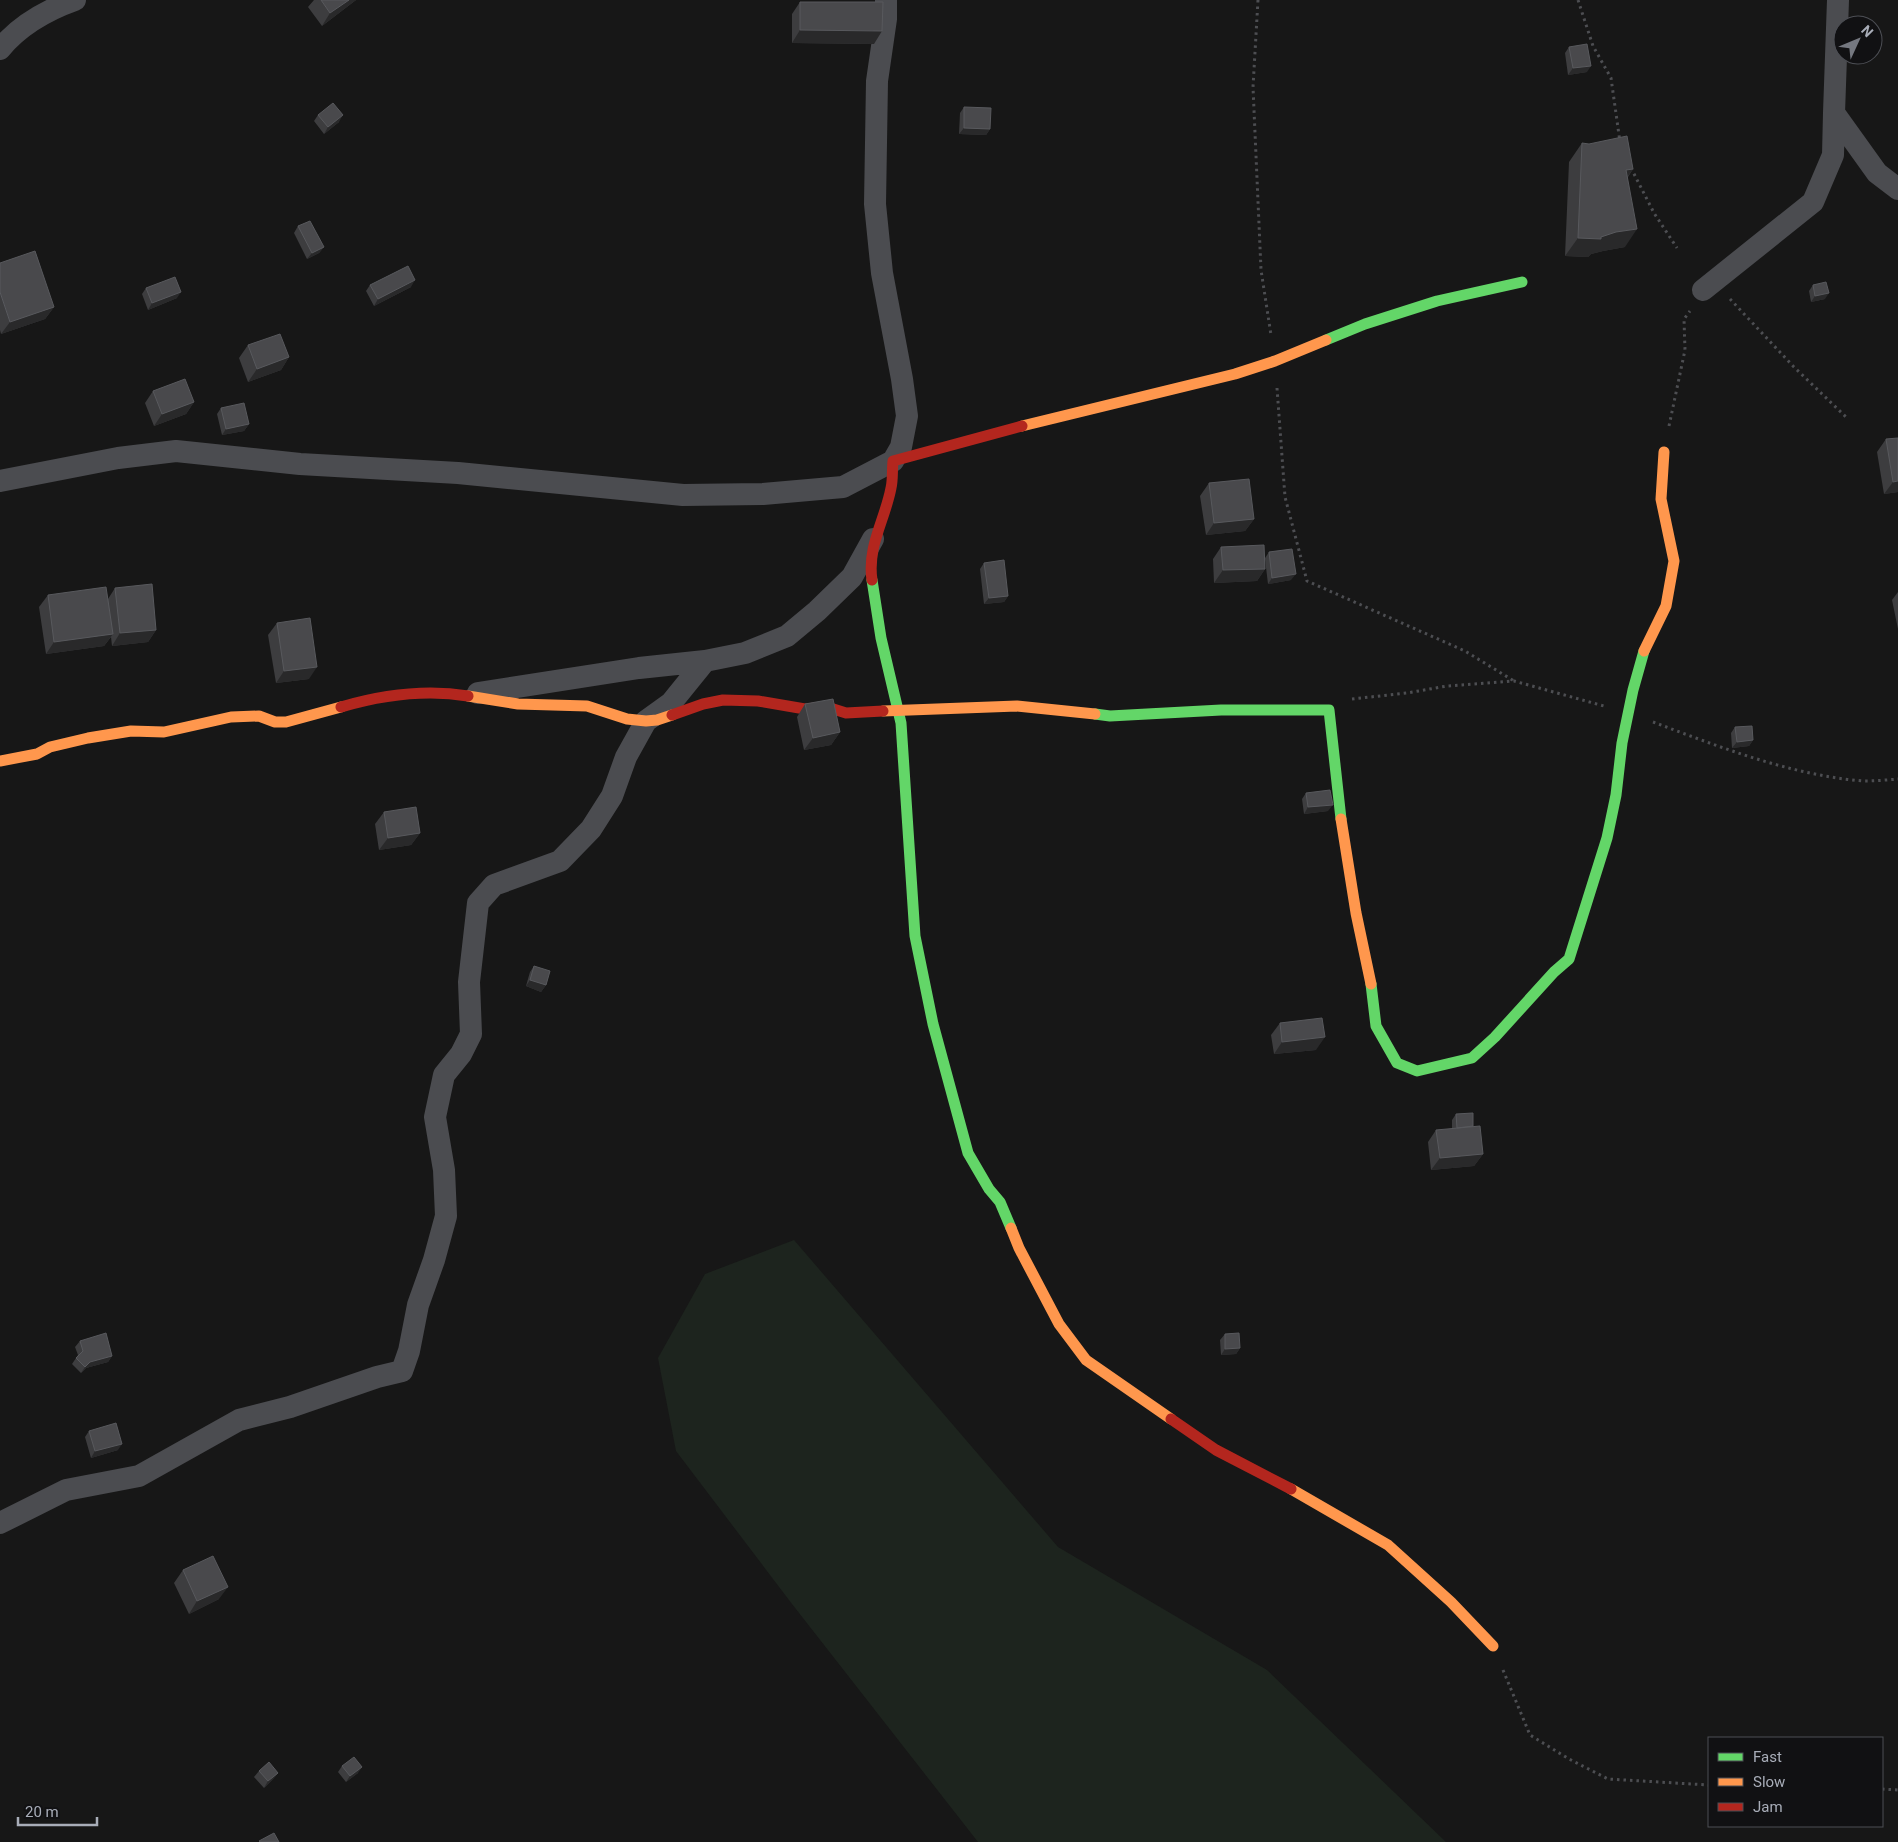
<svg xmlns="http://www.w3.org/2000/svg" width="1898" height="1842" font-family="Roboto,sans-serif">
  <style>
    .green { fill: #1d241e }
    .lines { fill: none; stroke-linecap: round; stroke-linejoin: round }
    .path { stroke: #4d4e52; stroke-width: 3; stroke-dasharray: 2.5 4; stroke-linecap: butt }
    .street { stroke: #4b4c50; stroke-width: 22 }
    .fast { stroke: #63d668; stroke-width: 11 }
    .slow { stroke: #ff974d; stroke-width: 11 }
    .jam { stroke: #b3261e; stroke-width: 11 }
    .wall { fill: #3d3d3f }
    .shaded-wall { fill: #29292a }
    .building { fill: #49494c; stroke: #58595d }
  </style>
  <rect width="100%" height="100%" fill="#171717"/>
  <path class="green" d="M 794,1240 L 1058,1547 L 1267,1670 L 1446,1842 L 978,1842 L 792,1604 L 676,1451 L 658,1358 L 705,1274 Z"/>
  <g class="lines">
    <path class="path" d="M 1258,0 L 1253,87 L 1261,270 L 1271,335
      M 1578,0 L 1593,46 L 1611,78 L 1620,142
      M 1631,168 L 1654,213 L 1677,248
      M 1730,299 L 1793,366 L 1847,418
      M 1277,388 L 1285,497 L 1307,581 L 1465,651 L 1514,681
      M 1669,426 L 1685,350 L 1684,319 L 1690,311
      M 1352,699 L 1407,693 L 1447,686 L 1514,681 L 1604,706
      M 1653,722 C 1720,747 1790,775 1863,781 C 1875,781 1887,780 1898,779
      M 1503,1670 L 1530,1735 L 1569,1759 L 1608,1779 L 1709,1785
      M 1882,1789 L 1898,1790"/>
    <path class="street" d="M 1838,0 L 1834,113 L 1877,173 L 1898,189
      M 0,49 C 19,26 47,10 75,0
      M 1703,290 L 1813,202 L 1833,155 L 1834,113
      M 0,481 L 118,458 L 176,451 L 300,464 L 458,473 L 683,495 L 763,494 L 843,487 L 893,461 L 901,447 L 907,416 L 902,379 L 882,273 L 875,204 L 877,81 L 886,19 L 886,0
      M 478,693 L 639,668 L 705,661
      M 0,1523 L 66,1490 L 139,1476 L 239,1420 L 290,1407 L 377,1377 L 402,1371 L 409,1351 L 418,1305 L 434,1260 L 446,1216 L 444,1170 L 435,1117 L 444,1075 L 461,1054 L 471,1034 L 469,982 L 478,903 L 494,885 L 560,861 L 591,829 L 612,796 L 626,757 L 646,721 L 671,703 L 705,661 L 745,653 L 787,636 L 817,611 L 852,577 L 873,539"/>
    <path class="fast" d="M 1326,340 L 1365,324 L 1437,301 L 1522,282
      M 872,580 L 881,638 L 901,723 L 915,936 L 933,1024 L 968,1153 L 989,1189 L 1000,1202 L 1011,1228
      M 1095,714 L 1110,716 L 1221,710 L 1329,710 L 1341,819
      M 1371,984 L 1376,1026 L 1397,1063 L 1417,1071 L 1472,1058 L 1495,1037 L 1554,972 L 1569,959 L 1607,838 L 1616,795 L 1622,743 L 1633,690 L 1644,651"/>
    <path class="slow" d="M 1022,426 L 1235,374 L 1275,361 L 1326,340
      M 1644,651 L 1666,606 L 1674,561 L 1661,499 L 1664,452
      M 468,696 L 518,704 L 587,706 L 627,719 L 646,721 L 657,720 L 672,715
      M 883,711 L 1017,706 L 1095,714
      M 0,761 L 37,754 L 50,747 L 88,738 L 131,731 L 164,732 L 231,717 L 259,716 L 275,722 L 286,722 L 341,707
      M 1341,819 L 1356,913 L 1371,984
      M 1011,1228 L 1019,1248 L 1059,1324 L 1086,1360 L 1171,1419
      M 1291,1489 L 1388,1545 L 1451,1602 L 1493,1646"/>
    <path class="jam" d="M 872,580 C 867,546 885,520 891,488 C 893,480 892,470 893,461 L 1022,426
      M 341,707 C 382,695 425,689 468,696
      M 672,715 L 703,704 L 723,700 L 758,701 L 805,709 L 827,707 L 846,713 L 883,711
      M 1171,1419 L 1216,1450 L 1291,1489"/>
  </g>
  <path class="wall" d="M 314,0 L 356,0 L 322,26 L 308,7 Z
    M 800,2 L 874,44 L 792,43 L 792,14 Z
    M 1569,47 L 1587,72 L 1568,75 L 1565,53 Z
    M 964,107 L 990,129 L 986,135 L 959,134 L 960,113 Z
    M 318,115 L 339,122 L 324,134 L 314,121 Z
    M 1582,143 L 1633,169 L 1628,177 L 1625,247 L 1603,251 L 1591,254 L 1588,257 L 1565,256 L 1569,162 Z
    M 298,226 L 324,247 L 319,253 L 307,259 L 294,233 Z
    M 0,263 L 54,307 L 45,319 L 1,334 L 0,330 Z
    M 370,285 L 411,287 L 374,306 L 366,291 Z
    M 1813,285 L 1825,299 L 1811,302 L 1809,291 Z
    M 146,288 L 177,298 L 148,310 L 142,294 Z
    M 248,345 L 289,357 L 281,370 L 248,382 L 239,358 Z
    M 153,391 L 194,402 L 186,414 L 154,426 L 145,403 Z
    M 221,408 L 249,424 L 244,431 L 222,435 L 217,414 Z
    M 1886,439 L 1898,492 L 1884,494 L 1877,452 Z
    M 1209,483 L 1254,519 L 1245,531 L 1206,535 L 1200,496 Z
    M 1221,547 L 1265,558 L 1269,552 L 1291,580 L 1268,584 L 1265,559 L 1265,569 L 1257,581 L 1214,583 L 1213,559 Z
    M 984,563 L 1008,596 L 1004,602 L 984,604 L 980,569 Z
    M 115,588 L 156,630 L 148,642 L 112,646 L 111,637 L 104,646 L 46,654 L 39,607 L 48,595 L 108,599 Z
    M 1898,592 L 1898,629 L 1892,600 Z
    M 277,623 L 309,679 L 276,683 L 268,635 Z
    M 805,704 L 840,732 L 831,745 L 804,750 L 797,717 Z
    M 1735,727 L 1753,740 L 1749,746 L 1732,748 L 1731,733 Z
    M 1306,793 L 1328,811 L 1304,814 L 1302,799 Z
    M 384,812 L 420,833 L 411,845 L 379,850 L 375,824 Z
    M 534,966 L 546,985 L 541,992 L 526,986 L 530,972 Z
    M 1280,1023 L 1316,1050 L 1274,1054 L 1271,1035 Z
    M 1456,1114 L 1473,1126 L 1483,1154 L 1474,1166 L 1431,1170 L 1428,1142 L 1436,1130 L 1452,1129 L 1452,1120 Z
    M 1225,1334 L 1240,1348 L 1236,1354 L 1221,1355 L 1220,1340 Z
    M 80,1341 L 112,1356 L 108,1362 L 86,1368 L 81,1373 L 72,1364 L 78,1355 L 75,1347 Z
    M 89,1431 L 118,1450 L 91,1458 L 85,1437 Z
    M 183,1570 L 219,1599 L 189,1614 L 174,1583 Z
    M 342,1766 L 358,1773 L 346,1782 L 338,1772 Z
    M 259,1771 L 278,1773 L 273,1779 L 264,1788 L 254,1777 Z"/>
  <path class="shaded-wall" d="M 349,0 L 356,0 L 322,26 L 330,13 Z
    M 800,30 L 882,31 L 874,44 L 792,43 Z
    M 1591,66 L 1587,72 L 1568,75 L 1573,68 Z
    M 343,115 L 339,122 L 324,134 L 328,127 Z
    M 964,128 L 990,129 L 986,135 L 959,134 Z
    M 1633,169 L 1620,187 L 1626,170 Z
    M 1637,229 L 1625,247 L 1603,251 L 1591,254 L 1588,257 L 1565,256 L 1578,238 L 1601,237 L 1616,232 Z
    M 324,247 L 319,253 L 307,259 L 312,253 Z
    M 415,280 L 411,287 L 374,306 L 378,299 Z
    M 181,292 L 177,298 L 148,310 L 152,303 Z
    M 1829,293 L 1825,299 L 1811,302 L 1815,296 Z
    M 54,307 L 45,319 L 1,334 L 10,322 Z
    M 289,357 L 281,370 L 248,382 L 257,369 Z
    M 194,402 L 186,414 L 154,426 L 162,414 Z
    M 249,424 L 244,431 L 222,435 L 226,429 Z
    M 1898,481 L 1898,492 L 1884,494 L 1893,482 Z
    M 1254,519 L 1245,531 L 1206,535 L 1214,523 Z
    M 1265,569 L 1257,581 L 1214,583 L 1223,570 Z
    M 1296,574 L 1291,580 L 1268,584 L 1272,578 Z
    M 1008,596 L 1004,602 L 984,604 L 989,598 Z
    M 156,630 L 148,642 L 112,646 L 120,633 Z
    M 113,634 L 104,646 L 46,654 L 54,642 Z
    M 317,667 L 309,679 L 276,683 L 284,671 Z
    M 840,732 L 831,745 L 804,750 L 813,738 Z
    M 1753,740 L 1749,746 L 1732,748 L 1737,742 Z
    M 1333,805 L 1328,811 L 1304,814 L 1308,807 Z
    M 420,833 L 411,845 L 379,850 L 388,838 Z
    M 530,980 L 546,985 L 541,992 L 526,986 Z
    M 1325,1037 L 1316,1050 L 1274,1054 L 1282,1042 Z
    M 1483,1154 L 1474,1166 L 1431,1170 L 1440,1158 Z
    M 1240,1348 L 1236,1354 L 1221,1355 L 1225,1349 Z
    M 112,1356 L 108,1362 L 86,1368 L 81,1373 L 85,1367 L 90,1362 Z
    M 122,1444 L 118,1450 L 91,1458 L 95,1451 Z
    M 228,1587 L 219,1599 L 189,1614 L 197,1601 Z
    M 362,1767 L 358,1773 L 346,1782 L 350,1776 Z
    M 278,1773 L 273,1779 L 264,1788 L 268,1781 Z"/>
  <path class="building" d="M 321,0 L 349,0 L 330,13 Z
    M 800,2 L 883,2 L 882,31 L 800,30 Z
    M 1587,44 L 1591,66 L 1573,68 L 1569,47 Z
    M 333,103 L 343,115 L 328,127 L 318,115 Z
    M 964,107 L 991,108 L 990,129 L 964,128 Z
    M 1627,136 L 1633,169 L 1626,170 L 1637,229 L 1616,232 L 1601,237 L 1601,239 L 1578,238 L 1582,143 L 1589,144 Z
    M 310,221 L 324,247 L 312,253 L 298,226 Z
    M 35,251 L 54,307 L 10,322 L 0,292 L 0,263 Z
    M 408,266 L 415,280 L 378,299 L 370,285 Z
    M 175,277 L 181,292 L 152,303 L 146,288 Z
    M 1826,282 L 1829,293 L 1815,296 L 1813,285 Z
    M 280,334 L 289,357 L 257,369 L 248,345 Z
    M 185,379 L 194,402 L 162,414 L 153,391 Z
    M 244,403 L 249,424 L 226,429 L 221,408 Z
    M 1898,438 L 1898,481 L 1893,482 L 1886,439 Z
    M 1249,479 L 1254,519 L 1214,523 L 1209,483 Z
    M 1264,545 L 1265,569 L 1223,570 L 1221,547 Z
    M 1292,549 L 1296,574 L 1272,578 L 1269,552 Z
    M 1004,560 L 1008,596 L 989,598 L 984,563 Z
    M 152,584 L 156,630 L 120,633 L 115,588 Z
    M 106,587 L 113,634 L 54,642 L 48,595 Z
    M 310,618 L 317,667 L 284,671 L 277,623 Z
    M 833,699 L 840,732 L 813,738 L 805,704 Z
    M 1752,726 L 1753,740 L 1737,742 L 1735,727 Z
    M 1330,790 L 1333,805 L 1308,807 L 1306,793 Z
    M 416,807 L 420,833 L 388,838 L 384,812 Z
    M 534,966 L 550,971 L 546,985 L 530,980 Z
    M 1322,1018 L 1325,1037 L 1282,1042 L 1280,1023 Z
    M 1473,1113 L 1473,1126 L 1457,1128 L 1456,1114 Z
    M 1480,1126 L 1483,1154 L 1440,1158 L 1436,1130 Z
    M 106,1333 L 112,1356 L 90,1362 L 85,1367 L 76,1358 L 83,1351 L 80,1341 Z
    M 1239,1333 L 1240,1348 L 1225,1349 L 1225,1334 Z
    M 116,1423 L 122,1444 L 95,1451 L 89,1431 Z
    M 213,1556 L 228,1587 L 197,1601 L 183,1570 Z
    M 354,1757 L 362,1767 L 350,1776 L 342,1766 Z
    M 269,1762 L 278,1773 L 268,1781 L 259,1771 Z
    M 274,1833 L 279,1842 L 260,1842 L 259,1841 Z"/>
  <rect x="1708" y="1737" width="175" height="90" fill="#111113" stroke="#4d4f55"/>
  <rect x="1718" y="1753" width="25" height="8" fill="#63d668" stroke="#4d4f55"/>
  <text x="1753" y="1762" font-size="15" fill="#a8adb8">Fast</text>
  <rect x="1718" y="1778" width="25" height="8" fill="#ff974d" stroke="#4d4f55"/>
  <text x="1753" y="1787" font-size="15" fill="#a8adb8">Slow</text>
  <rect x="1718" y="1803" width="25" height="8" fill="#b3261e" stroke="#4d4f55"/>
  <text x="1753" y="1812" font-size="15" fill="#a8adb8">Jam</text>
  <g transform="translate(1858 40) rotate(46)"><circle r="24" fill="#111113" stroke="#4d4f55"/>
  <path d="M0-4L9 19L0 12L-9 19Z" fill="#757880"/>
  <text y="-8" font-size="14" font-weight="bold" text-anchor="middle" fill="#a8adb8">N</text>
  </g>
  <path d="M18 1817v8h79v-8" fill="none" stroke="#a8adb8" stroke-width="2.5"/>
  <text x="25" y="1817" font-size="15" fill="#a8adb8" stroke="#111113" stroke-width="4" paint-order="stroke">20 m</text>
</svg>
